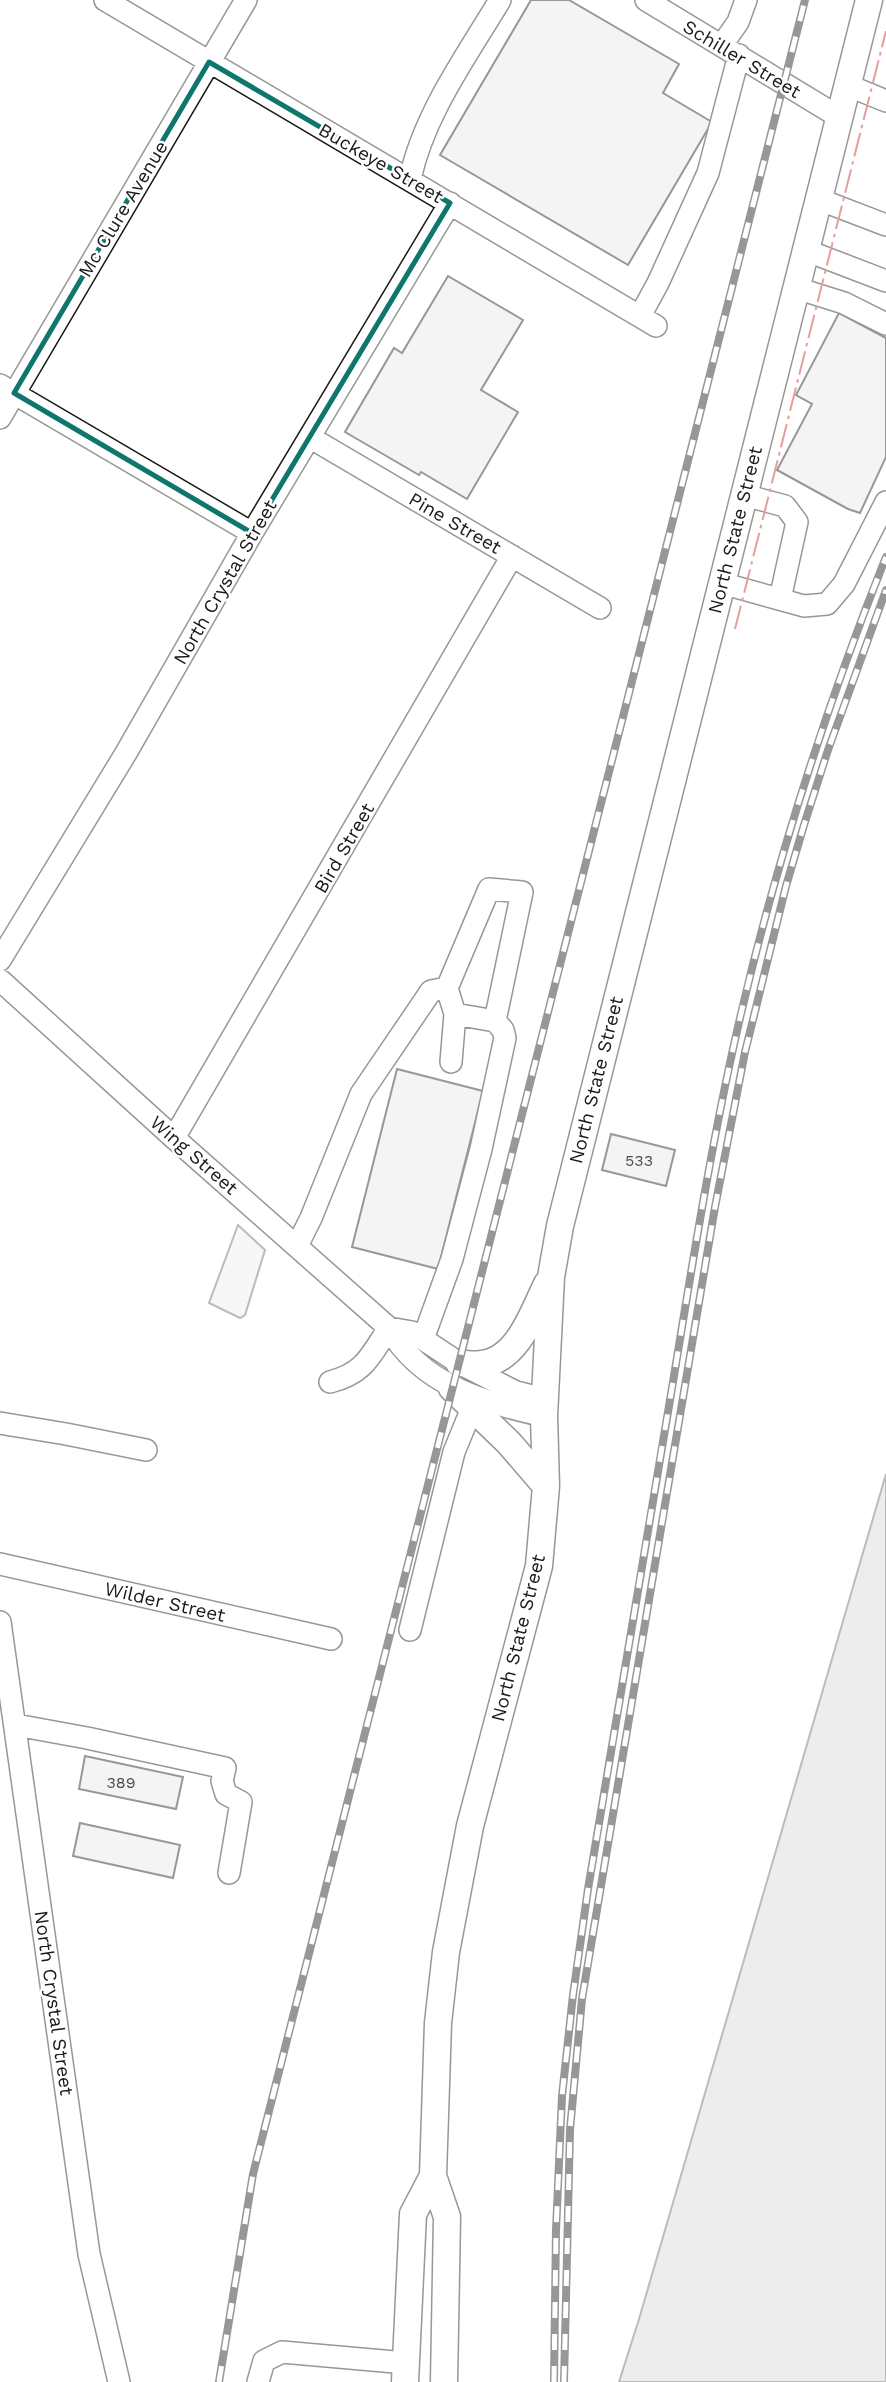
<svg xmlns="http://www.w3.org/2000/svg" width="886" height="2382" font-family="'Work Sans',sans-serif">
  <style>
    .built { fill: #ededed; stroke: #6a6a6a; stroke-width: 2 }
    .water { fill: #d7d7d7; stroke: #6a6a6a; stroke-width: 2 }
    .building { fill: #e6e6e6; stroke: #1a1a1a; stroke-width: 2 }
    .lines { fill: none; stroke-linecap: round; stroke-linejoin: round }
    .minor-casing { stroke: #1a1a1a; stroke-width: 24 }
    .major-casing { stroke: #1a1a1a; stroke-width: 29 }
    .minor { stroke: #fff; stroke-width: 21 }
    .major { stroke: #fff; stroke-width: 26 }
    .rail-casing { stroke: #1a1a1a; stroke-width: 8 }
    .rail { stroke: #fff; stroke-width: 5; stroke-dasharray: 16; stroke-linecap: butt }
    .power { stroke: #c62828; stroke-width: 2; stroke-dasharray: 24 5 3.5 5; stroke-linecap: butt }
    .marked { fill: none; stroke: #0f766e; stroke-width: 5; stroke-linejoin: round }
    .labels { text-anchor: middle; dominant-baseline: central; stroke-width: 5; stroke-linejoin: round; paint-order: stroke }
    .number-label { font-size: 16px; fill: #4d4d4d }
    .street-label { font-size: 19px; fill: #1a1a1a; stroke: #fff }
  </style>
  <rect width="100%" height="100%" fill="#fff"/>
  <path class="built" d="M 238,1225 L 265,1250 L 245,1315 L 240,1318 L 209,1303 Z"/>
  <path class="water" d="M 886,1474 L 886,2382 L 619,2382 L 639,2319 Z"/>
  <path class="building" d="M 531,0 L 569,0 L 679,64 L 663,93 L 712,122 L 628,265 L 440,155 Z
    M 448,276 L 523,320 L 481,390 L 518,412 L 467,499 L 421,472 L 419,475 L 345,432 L 394,348 L 402,353 Z
    M 839,313 L 886,338 L 886,457 L 860,513 L 848,509 L 777,470 L 812,404 L 796,395 Z
    M 397,1069 L 483,1091 L 438,1269 L 352,1247 Z
    M 611,1134 L 675,1150 L 666,1186 L 602,1170 Z
    M 85,1756 L 183,1777 L 176,1809 L 79,1789 Z
    M 80,1823 L 180,1845 L 173,1878 L 73,1856 Z"/>
  <g class="lines">
    <g class="minor-casing">
      <path id="minor" d="M 105,0 L 656,326
        M 646,0 L 839,117
        M 722,45 L 738,22 L 746,0
        M 847,85 L 886,101
        M 410,179 C 424,114 466,57 500,0
        M 818,199 L 886,225
        M 805,250 L 886,281
        M 796,288 L 844,303 L 886,324
        M 640,316 L 658,283 L 708,173 L 739,55
        M 0,385 L 252,533
        M 0,418 L 246,0
        M 311,438 L 600,608
        M 744,495 L 785,506 L 797,522 L 780,599
        M 721,583 L 804,606 L 827,604 L 844,584 L 886,502
        M 0,960 L 126,753 L 252,533 L 450,203
        M 0,980 L 174,1138 L 389,1328 C 421,1385 484,1402 544,1416
        M 447,988 L 489,889 L 522,892 L 495,1021 L 455,1014
        M 174,1138 L 512,556
        M 297,1246 L 311,1218 L 361,1094 L 431,991 L 447,988 L 455,1014 L 451,1062
        M 389,1328 L 412,1332 L 459,1363 L 516,1392 L 544,1399
        M 423,1339 L 452,1259 L 481,1149 L 505,1038 L 503,1030 L 495,1021
        M 330,1382 C 365,1373 370,1356 389,1328
        M 0,1423 L 66,1434 L 146,1450
        M 0,1564 L 331,1639
        M 0,1622 L 89,2254 L 119,2382
        M 410,1630 L 454,1452 L 472,1408
        M 16,1725 L 87,1738 L 225,1768 L 222,1781 L 226,1794 L 241,1802 L 229,1873
        M 258,2382 L 264,2361 L 282,2352 L 406,2363"/>
    </g>
    <g class="major-casing">
      <path id="major" d="M 459,1363 C 466,1364 474,1365 481,1364 C 518,1361 533,1312 547,1284
        M 452,1388 L 509,1443 L 546,1486
        M 405,2382 L 413,2214 L 433,2176
        M 444,2382 L 447,2217 L 433,2176 L 438,2023 L 446,1952 L 470,1826 L 539,1566 L 546,1486 L 544,1416 L 551,1277 L 560,1226 L 869,0"/>
    </g>
    <use href="#minor" class="minor"/>
    <use href="#major" class="major"/>
    <g class="rail-casing">
      <path id="rail" d="M 219,2382 L 253,2174 L 805,0
        M 554,2382 L 556,2230 L 562,2096 L 573,1995 L 588,1889 C 616,1724 643,1559 671,1394 C 690,1279 708,1163 733,1049 C 770,881 822,717 886,557
        M 564,2382 L 570,2130 L 582,1999 L 715,1207 L 745,1052 L 786,886 L 804,825 L 828,750 L 886,590"/>
    </g>
    <use href="#rail" class="rail"/>
    <path class="power" d="M 735,629 L 886,31"/>
  </g>
  <path d="M0 0H886V2382H0ZM 209,62 L 450,203 L 252,533 L 14,393 Z" fill="#fff" fill-opacity=".55" fill-rule="evenodd"/>
  <path class="marked" d="M 209,62 L 450,203 L 252,533 L 14,393 Z"/>
  <g class="labels">
    <g class="number-label">
      <text x="639" y="1160">533</text>
      <text x="121" y="1782">389</text>
    </g>
    <g class="street-label">
      <text transform="translate(742 59) rotate(31)">Schiller Street</text>
      <text transform="translate(381 163) rotate(30)">Buckeye Street</text>
      <text transform="translate(123 209) rotate(-59)">Mc Clure Avenue</text>
      <text transform="translate(455 523) rotate(30)">Pine Street</text>
      <text transform="translate(735 530) rotate(-76)">North State Street</text>
      <text transform="translate(225 582) rotate(-60)">North Crystal Street</text>
      <text transform="translate(344 848) rotate(-60)">Bird Street</text>
      <text transform="translate(596 1080) rotate(-76)">North State Street</text>
      <text transform="translate(194 1155) rotate(41)">Wing Street</text>
      <text transform="translate(165 1602) rotate(13)">Wilder Street</text>
      <text transform="translate(518 1638) rotate(-76)">North State Street</text>
      <text transform="translate(54 2003) rotate(82)">North Crystal Street</text>
    </g>
  </g>
</svg>
